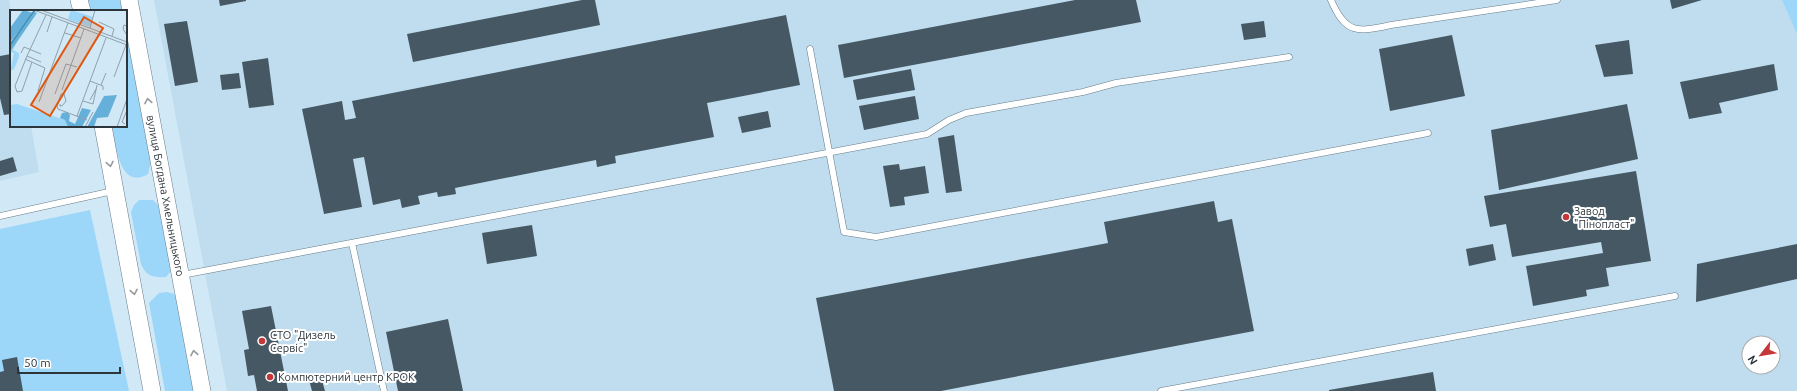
<svg xmlns="http://www.w3.org/2000/svg" width="1797" height="391" font-family="Ubuntu,sans-serif">
  <style>
    .built { fill: #bfddee; fill-rule: evenodd }
    .green { fill: #9cd6f8 }
    .building { fill: #455864 }
    .lines { fill: none; stroke-linecap: round; stroke-linejoin: round }
    .lane-casing { stroke: #687c89; stroke-width: 7 }
    .secondary-casing { stroke: #687c89; stroke-width: 18 }
    .lane { stroke: #fff; stroke-width: 6 }
    .secondary { stroke: #fff; stroke-width: 17 }
    .oneway { stroke: #969a9c }
    .poi-dot { fill: #c63739; stroke: #fff; stroke-width: 1.5 }
    .labels { text-anchor: middle; dominant-baseline: central; stroke-width: 4; stroke-linejoin: round; paint-order: stroke }
    .street-label { font-size: 11px; fill: #2c353a; stroke: #fff }
    .poi-label { font-size: 11px; fill: #2c353a; stroke: #fff; text-anchor: start }
    .inset-river { fill: none; stroke: #4490b9; stroke-width: 2 }
    .inset-road { fill: none; stroke: #8fa0ab; stroke-width: 1 }
    .view { fill: #df570e; fill-opacity: 0.15; stroke: #df570e; stroke-width: 2 }
    .inset-edge { fill: none; stroke: #2c353a; stroke-width: 2 }
  </style>
  <rect width="100%" height="100%" fill="#d1e8f6"/>
  <path class="built" d="M 0,0 L 9,0 L 11,11 L 11,126 L 31,126 L 39,172 L 0,181 Z
    M 154,0 L 1782,0 L 1797,34 L 1797,391 L 227,391 ZM 1749,343 L 1773,343 L 1773,367 L 1749,367 Z"/>
  <path class="green" d="M 87,0 L 120,0 L 122,11 L 89,11 Z
    M 1782,0 L 1797,0 L 1797,34 Z
    M 126,32 L 151,163 L 148,174 C 119,191 116,144 112,126 L 126,126 Z
    M 139,200 L 153,200 L 160,207 L 172,270 L 166,277 C 153,278 146,276 141,264 L 131,212 L 134,205 Z
    M 90,210 L 129,391 L 0,391 L 0,229 Z
    M 167,292 L 174,294 L 179,301 L 195,391 L 165,391 L 149,303 L 159,293 Z"/>
  <path class="building" d="M 219,0 L 246,0 L 246,1 L 220,6 Z
    M 582,0 L 595,0 L 600,25 L 413,62 L 407,34 Z
    M 1075,0 L 1136,0 L 1141,22 L 844,78 L 838,45 Z
    M 1670,0 L 1702,0 L 1672,9 Z
    M 786,15 L 800,85 L 707,103 L 714,137 L 615,156 L 616,163 L 597,167 L 596,160 L 455,188 L 456,194 L 438,197 L 437,192 L 418,196 L 420,204 L 402,208 L 400,199 L 373,205 L 364,157 L 353,159 L 362,207 L 324,214 L 302,109 L 342,101 L 345,120 L 356,118 L 352,101 Z
    M 187,21 L 198,82 L 175,86 L 164,24 Z
    M 1264,21 L 1266,37 L 1244,40 L 1241,24 Z
    M 1452,35 L 1465,96 L 1390,111 L 1379,49 Z
    M 1629,40 L 1633,74 L 1604,77 L 1595,45 Z
    M 11,54 L 11,114 L 4,115 L 0,98 L 0,56 Z
    M 268,58 L 274,105 L 249,108 L 242,62 Z
    M 1774,64 L 1778,90 L 1719,103 L 1722,113 L 1689,119 L 1680,82 Z
    M 911,69 L 915,90 L 857,100 L 853,80 Z
    M 239,73 L 241,88 L 222,90 L 220,75 Z
    M 915,96 L 919,119 L 864,130 L 859,106 Z
    M 1627,104 L 1638,159 L 1499,190 L 1491,130 Z
    M 768,111 L 771,127 L 742,133 L 738,117 Z
    M 954,135 L 962,191 L 946,193 L 938,138 Z
    M 13,157 L 17,171 L 0,176 L 0,161 Z
    M 899,164 L 900,170 L 925,166 L 929,193 L 904,197 L 905,205 L 890,207 L 883,166 Z
    M 1636,171 L 1651,261 L 1606,268 L 1609,286 L 1586,290 L 1587,296 L 1533,306 L 1526,266 L 1603,253 L 1601,242 L 1512,257 L 1506,224 L 1490,227 L 1484,196 Z
    M 1214,201 L 1218,222 L 1232,219 L 1254,331 L 941,391 L 834,391 L 816,298 L 1108,243 L 1104,222 Z
    M 532,225 L 537,256 L 487,264 L 482,233 Z
    M 1493,244 L 1496,260 L 1469,266 L 1466,249 Z
    M 1797,244 L 1797,279 L 1696,302 L 1697,264 Z
    M 271,306 L 288,391 L 257,391 L 254,375 L 248,376 L 244,350 L 249,349 L 242,311 Z
    M 448,319 L 463,391 L 398,391 L 386,332 Z
    M 17,357 L 23,391 L 0,391 L 0,372 L 4,371 L 2,360 Z
    M 1433,372 L 1436,391 L 1329,391 L 1329,390 Z
    M 321,377 L 325,391 L 312,391 L 309,380 Z"/>
  <g class="lines">
    <g class="lane-casing">
      <path id="lane" d="M 1331,0 C 1346,35 1358,32 1391,25 L 1557,0
        M 810,49 L 844,232 L 876,237 L 1428,133
        M 0,216 L 113,191
        M 352,243 L 384,391
        M 182,275 L 927,134 L 949,120 L 966,113 L 1083,92 L 1116,83 L 1289,57
        M 1161,391 L 1675,296"/>
    </g>
    <g class="secondary-casing">
      <g id="secondary">
        <path d="M 79,0 L 82,11"/>
        <path id="s1" d="M 129,0 L 202,391"/>
        <path d="M 103,126 L 152,391"/>
      </g>
    </g>
    <use href="#lane" class="lane"/>
    <use href="#secondary" class="secondary"/>
  </g>
  <defs><path id="oneway-chevron" d="M-2-3.5L2.5 0L-2 3.5" fill="none" stroke-width="1.6" stroke-linecap="round" stroke-linejoin="round"/></defs>
  <g class="oneway">
    <use href="#oneway-chevron" transform="translate(148 101) rotate(-100)"/>
    <use href="#oneway-chevron" transform="translate(110 164) rotate(79)"/>
    <use href="#oneway-chevron" transform="translate(134 292) rotate(80)"/>
    <use href="#oneway-chevron" transform="translate(194 353) rotate(-100)"/>
  </g>
  <g class="poi-dot">
    <circle cx="1566" cy="217" r="4"/>
    <circle cx="262" cy="341" r="4"/>
    <circle cx="270" cy="377" r="4"/>
  </g>
  <g class="labels">
    <g class="street-label">
      <text stroke="none"><textPath href="#s1" startOffset="199">вулиця Богдана Хмельницького</textPath></text>
    </g>
    <g class="poi-label">
      <text x="1574" y="211">Завод<tspan x="1574" dy="13">"Пінопласт"</tspan></text>
      <text x="270" y="335">СТО "Дизель<tspan x="270" dy="13">Сервіс"</tspan></text>
      <text x="278" y="377">Компютерний центр КРОК</text>
    </g>
  </g>
  <g transform="translate(10 10)">
    <rect width="117" height="117" fill="#d1e8f6"/>
    <path d="M 61,0 L 83,7 L 80,17 L 58,9 ZM 7,32 L 3,40 L 9,43 L 9,47 L 4,59 L 0,61 L 4,43 L 0,42 ZM 7,94 L 55,110 L 58,117 L 0,117 L 0,95 Z" fill="#9cd6f8"/>
    <path d="M 13,0 L 23,3 L 1,31 L 0,18 ZM 25,2 L 27,3 L 0,42 L 0,36 ZM 107,85 L 98,107 L 87,108 L 84,117 L 77,117 L 94,86 ZM 72,98 L 81,100 L 72,117 L 58,117 L 55,110 L 50,108 L 52,103 L 57,102 L 60,105 L 59,111 L 65,114 Z" fill="#65b0da"/>
    <path class="inset-river" d="M 0,35 L 25,0"/>
    <path class="inset-road" d="M 24,0 L 117,35M 31,0 L 117,32M 89,12 L 104,19 L 102,26M 117,16 L 114,15 L 113,19 L 117,25M 80,18 L 85,0M 37,22 L 42,7M 55,23 L 71,28M 11,43 L 14,37 L 31,44M 17,46 L 5,76 L 7,82 L 12,81 L 22,52M 15,49 L 35,58 L 28,81M 31,52 L 17,46 L 36,5M 104,67 L 116,35M 80,71 L 93,76 L 93,80M 91,75 L 96,63M 52,80 L 74,19M 45,84 L 56,54 L 67,57M 80,90 L 86,79M 73,91 L 83,94 L 87,75M 29,92 L 58,13M 48,99 L 47,96 L 51,84 L 54,84 L 56,91 L 52,96 L 50,96 L 50,94M 48,99 L 77,110M 67,106 L 96,28M 115,114 L 112,112 L 117,100M 75,117 L 83,102M 107,117 L 117,89"/>
    <path class="view" d="M 74,7 L 93,18 L 40,106 L 21,95 Z"/>
    <rect width="117" height="117" class="inset-edge"/>
  </g>
  <g transform="translate(1761 355) rotate(239)"><circle r="19" fill="#ffffff" stroke="#abaeb0"/>
  <path d="M0-3L7 15L0 10L-7 15Z" fill="#c63739"/>
  <text y="-6" font-size="11" font-weight="bold" text-anchor="middle" fill="#2c353a">N</text>
  </g>
  <path d="M18 367v6h102v-6" fill="none" stroke="#2c353a" stroke-width="2"/>
  <text x="24" y="367" font-size="12" fill="#2c353a" stroke="#ffffff" stroke-width="3" paint-order="stroke">50 m</text>
</svg>
